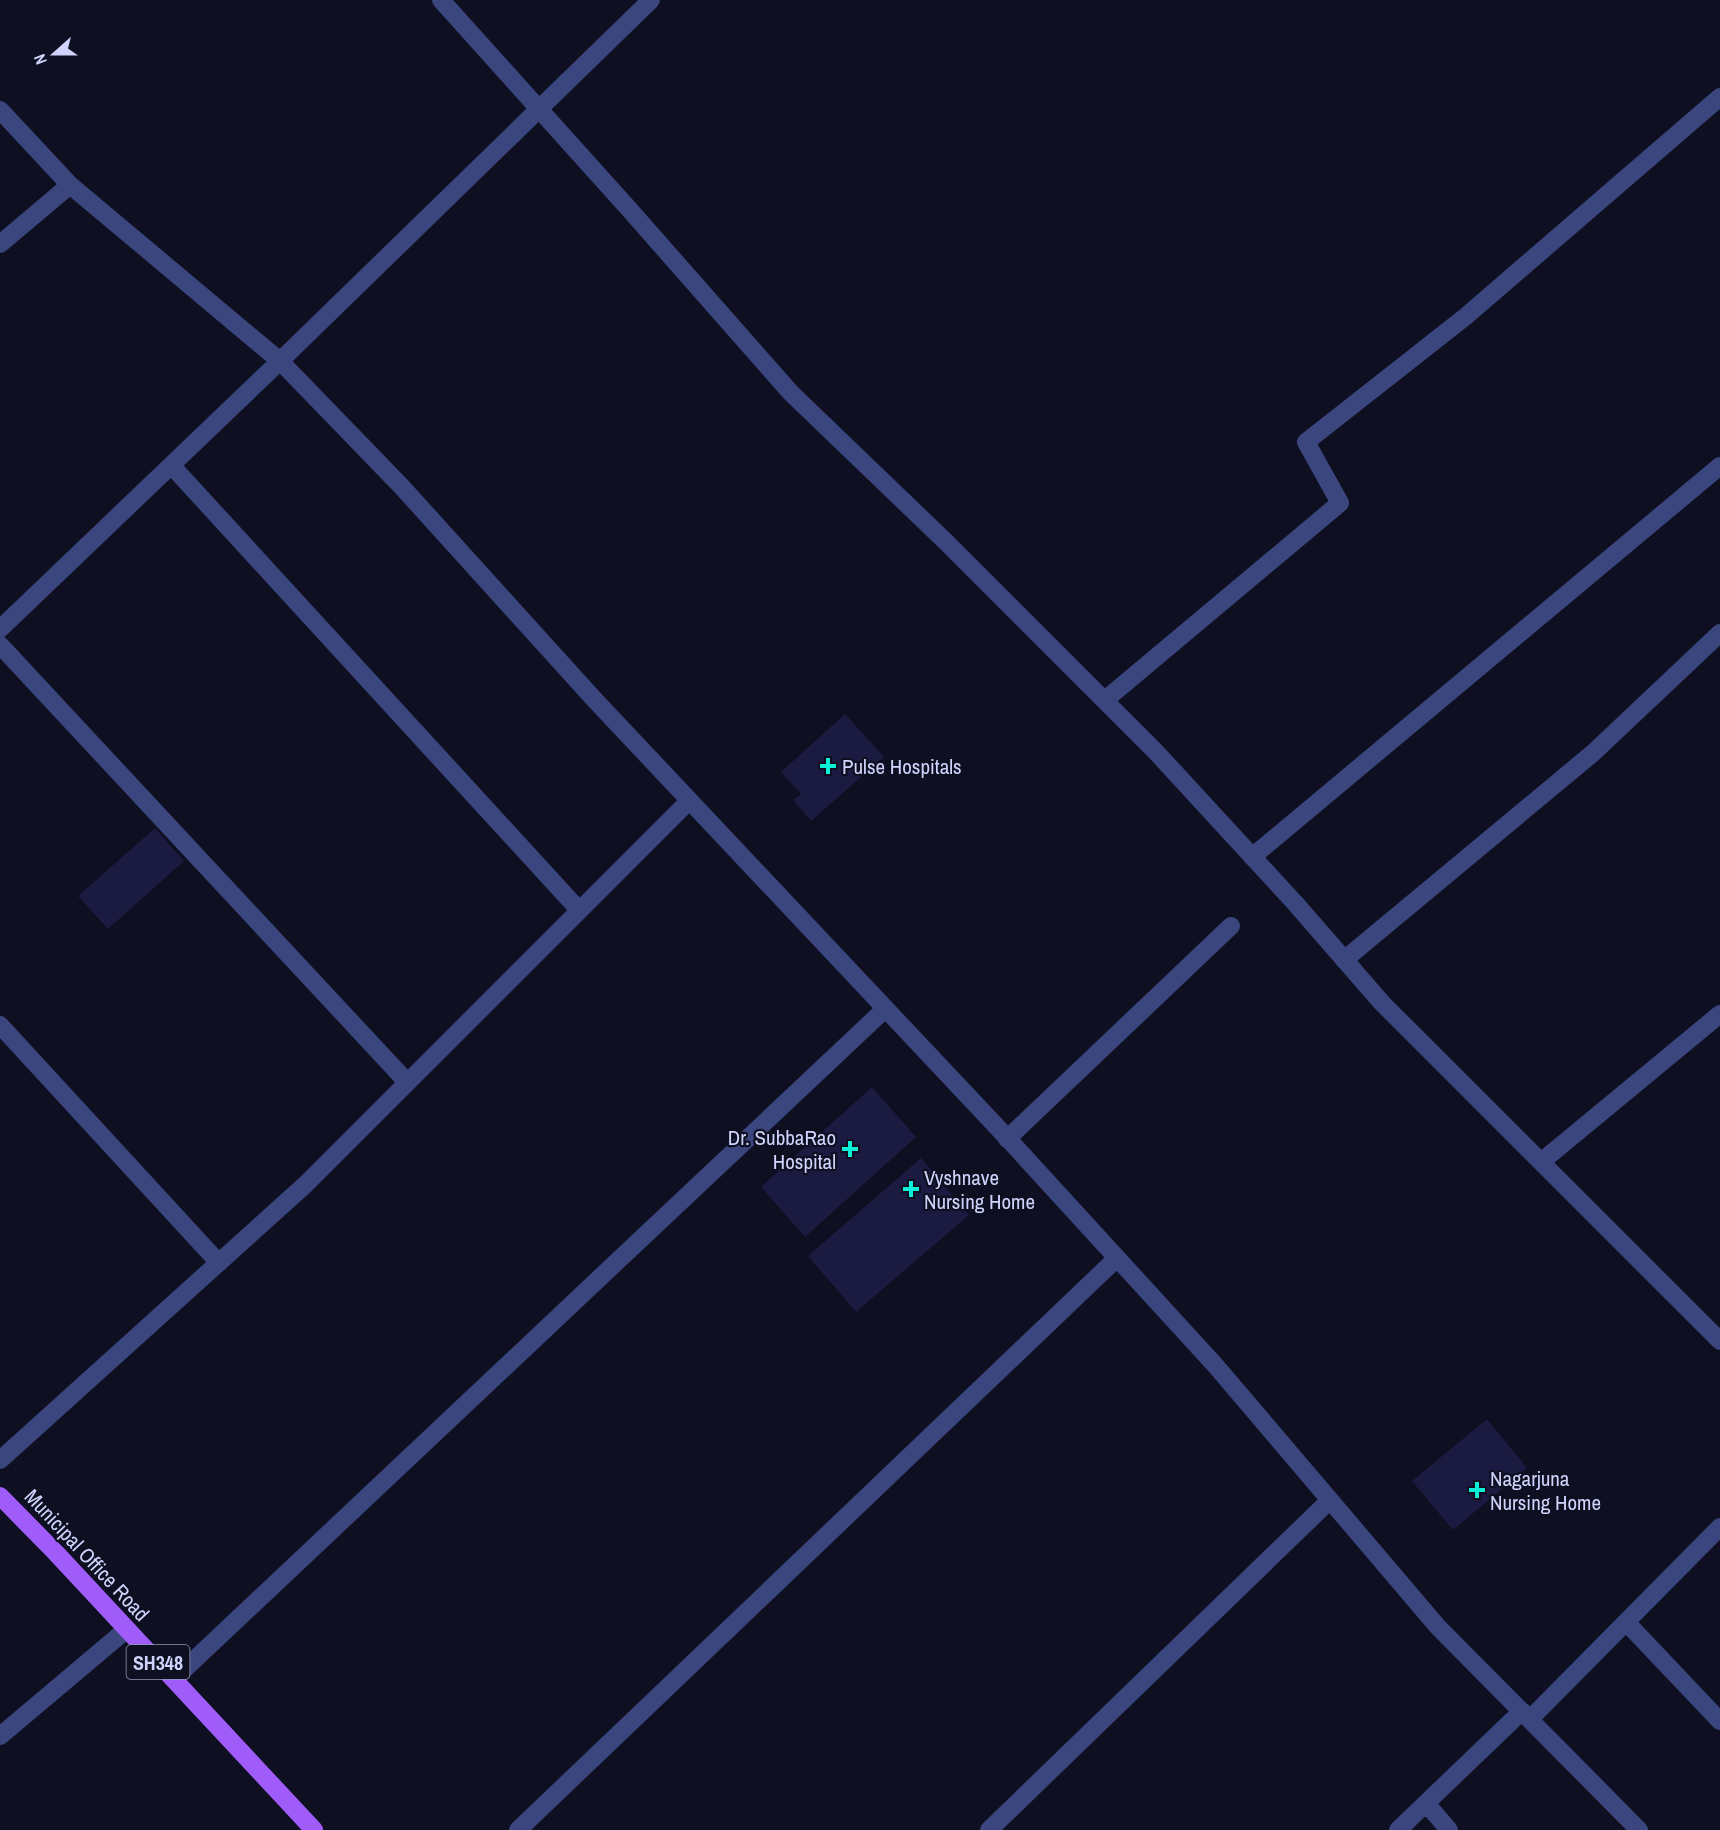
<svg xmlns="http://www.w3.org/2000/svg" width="1720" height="1830" font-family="'Archivo Narrow',sans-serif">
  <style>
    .building { fill: #1b1b41 }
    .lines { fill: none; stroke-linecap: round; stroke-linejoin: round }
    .minor { stroke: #3b467e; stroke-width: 18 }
    .major { stroke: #9f5cf8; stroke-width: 18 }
    .poi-dot { fill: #0befd8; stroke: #0e0f21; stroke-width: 2 }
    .labels { text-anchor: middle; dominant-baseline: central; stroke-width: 4.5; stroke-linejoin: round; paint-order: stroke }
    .shield { fill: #0e0f21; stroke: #9699bb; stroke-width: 1.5 }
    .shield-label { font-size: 20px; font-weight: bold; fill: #d0d4fd }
    .poi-label { font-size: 21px; fill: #d0d4fd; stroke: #0e0f21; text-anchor: start }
    .street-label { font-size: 21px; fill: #d0d4fd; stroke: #0e0f21 }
  </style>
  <rect width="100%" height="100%" fill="#0e0f21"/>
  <path class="building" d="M 845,714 L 884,757 L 811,821 L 793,800 L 801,794 L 781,772 Z
    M 155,828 L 184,861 L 108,929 L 78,896 Z
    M 872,1087 L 916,1137 L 805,1237 L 761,1187 Z
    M 921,1158 L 969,1215 L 856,1312 L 808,1256 Z
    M 1487,1419 L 1527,1468 L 1453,1530 L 1412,1481 Z"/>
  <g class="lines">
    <path class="minor" d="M 441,0 L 629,209 L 791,393 L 946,542 L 1156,752 L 1295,903 L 1382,1003 L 1720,1341
      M 0,110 L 70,185 L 280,361 L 402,487 L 593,698 L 999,1129 L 1215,1365 L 1438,1627 L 1639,1830
      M 0,244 L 70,185
      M 172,466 L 579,910
      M 0,629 L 280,361 L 651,0
      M 0,645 L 407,1082
      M 1105,700 L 1340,503 L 1306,442 L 1465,317 L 1720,97
      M 1252,857 L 1720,466
      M 1344,960 L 1593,753 L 1720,633
      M 0,1025 L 219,1263
      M 1007,1139 L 1231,926
      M 1541,1162 L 1720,1014
      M 0,1460 L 306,1184 L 689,801
      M 1626,1622 L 1720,1721
      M 174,1679 L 885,1009
      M 1530,1719 L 1720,1527
      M 0,1736 L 127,1629
      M 1426,1803 L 1449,1830
      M 518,1830 L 1117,1258
      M 989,1830 L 1330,1500
      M 1398,1830 L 1522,1711"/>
    <path class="major" d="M 0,1496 L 56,1553 L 314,1830"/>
  </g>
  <g class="poi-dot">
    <path d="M825 757h6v6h6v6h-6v6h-6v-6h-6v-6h6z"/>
    <path d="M847 1140h6v6h6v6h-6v6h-6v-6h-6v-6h6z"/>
    <path d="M908 1180h6v6h6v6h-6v6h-6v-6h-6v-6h6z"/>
    <path d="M1474 1481h6v6h6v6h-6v6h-6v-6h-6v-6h6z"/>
  </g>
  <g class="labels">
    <rect class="shield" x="126.5" y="1645" width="63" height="34" rx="4.5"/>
    <g class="shield-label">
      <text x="158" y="1662">SH348</text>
    </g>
    <g class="poi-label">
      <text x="842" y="766">Pulse Hospitals</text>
      <text x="836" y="1137" text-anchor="end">Dr. SubbaRao<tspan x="836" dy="24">Hospital</tspan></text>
      <text x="924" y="1177">Vyshnave<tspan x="924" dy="24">Nursing Home</tspan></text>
      <text x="1490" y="1478">Nagarjuna<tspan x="1490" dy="24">Nursing Home</tspan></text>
    </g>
    <g class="street-label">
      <text transform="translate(87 1555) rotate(47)">Municipal Office Road</text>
    </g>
  </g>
  <g transform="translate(54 54) rotate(249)" stroke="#0e0f21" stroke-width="4.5" paint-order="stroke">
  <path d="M0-4.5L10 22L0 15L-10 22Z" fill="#d0d4fd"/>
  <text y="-9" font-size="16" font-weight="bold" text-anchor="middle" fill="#d0d4fd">N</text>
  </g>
</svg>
